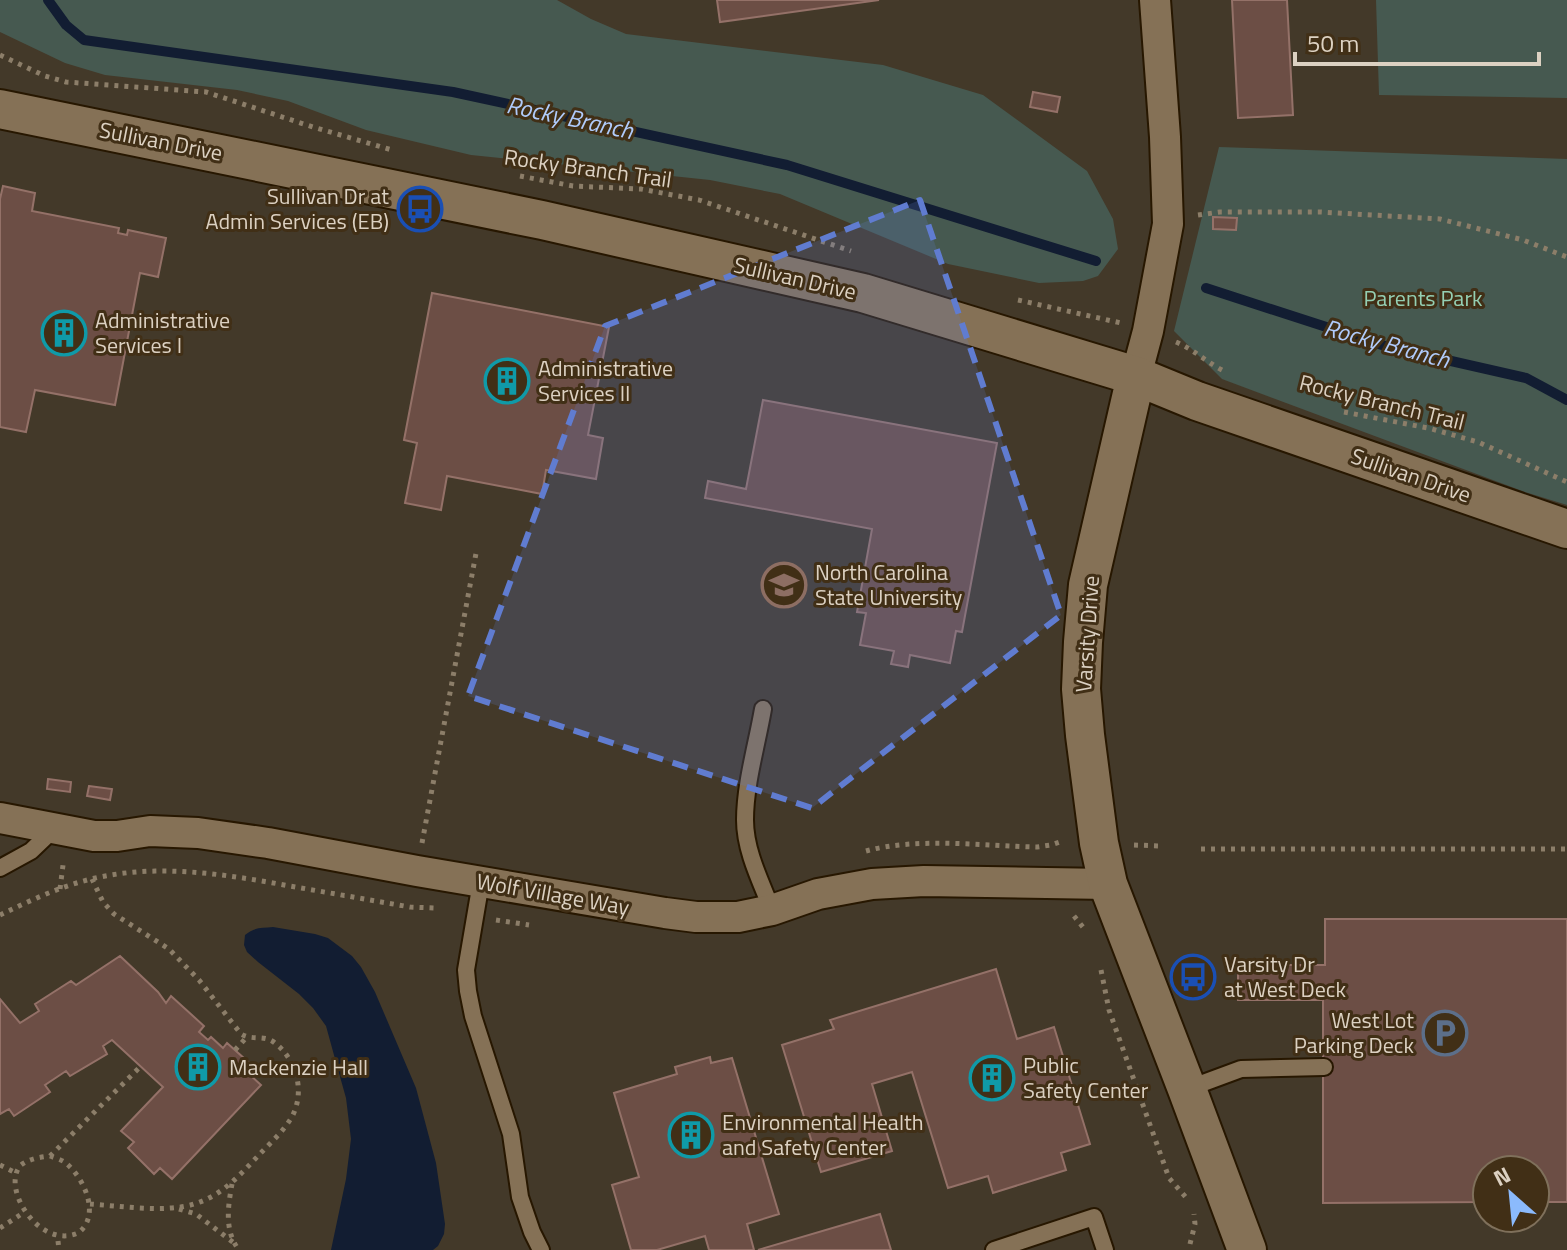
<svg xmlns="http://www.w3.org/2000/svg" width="1567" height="1250" font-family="'Titillium Web',sans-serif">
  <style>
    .education { fill: #433929; fill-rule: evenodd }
    .green { fill: #465950 }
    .water { fill: #121d32 }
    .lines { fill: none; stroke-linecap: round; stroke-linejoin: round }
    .stream { stroke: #121d32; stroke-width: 10 }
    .building { fill: #6c4e45; stroke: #947168; stroke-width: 2 }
    .service-casing { stroke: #271700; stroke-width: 20 }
    .minor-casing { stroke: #271700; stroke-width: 34 }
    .tertiary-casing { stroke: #271700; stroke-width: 42 }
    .path { stroke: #8c7e69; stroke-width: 5; stroke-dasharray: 4 6; stroke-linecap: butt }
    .service { stroke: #857156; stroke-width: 16 }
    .minor { stroke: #857156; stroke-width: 30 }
    .tertiary { stroke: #857156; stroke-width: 38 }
    .marked { fill: #607cd0; fill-opacity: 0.2; stroke: #607cd0; stroke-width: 6; stroke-dasharray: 16 10; stroke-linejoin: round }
    .labels { text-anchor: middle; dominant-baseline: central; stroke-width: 6; stroke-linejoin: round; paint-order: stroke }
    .street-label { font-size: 22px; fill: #dcd1c2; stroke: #412f16 }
    .poi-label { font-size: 22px; fill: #dcd1c2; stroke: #412f16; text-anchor: start }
    .park-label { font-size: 22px; fill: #94cfb3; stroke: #412f16 }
    .water-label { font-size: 24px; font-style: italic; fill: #b0cbfb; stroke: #412f16 }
  </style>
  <rect width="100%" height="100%" fill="#412f16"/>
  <path class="education" d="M 0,0 L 1567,0 L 1567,1250 L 0,1250 ZM 1487,1170 L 1535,1170 L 1535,1218 L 1487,1218 Z"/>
  <path class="green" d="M 0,0 L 557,0 L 591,19 L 626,34 L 883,65 L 983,95 L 1087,171 L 1113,219 L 1118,249 L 1098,276 L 1083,281 L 1039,283 L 948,264 L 780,194 L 710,180 L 471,155 L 366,130 L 288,101 L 237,90 L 105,75 L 65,63 L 0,32 Z
    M 1376,0 L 1567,0 L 1567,98 L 1379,95 Z
    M 1219,147 L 1567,159 L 1567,505 L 1525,492 L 1222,379 L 1174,331 Z"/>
  <path class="water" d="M 273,927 L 315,934 L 328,938 L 352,956 L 361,967 L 375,992 L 416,1088 L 436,1163 L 445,1224 L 444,1234 L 438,1246 L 433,1250 L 331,1250 L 346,1179 L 351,1139 L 346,1098 L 337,1066 L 326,1026 L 313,1008 L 299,994 L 258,962 L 247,952 L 244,945 L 245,935 C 254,927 262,928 273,927 Z"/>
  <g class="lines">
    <path class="stream" d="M 48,0 L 66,25 L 84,40 L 453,92 L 787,165 L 1096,261
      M 1206,288 L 1385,346 L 1526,378 L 1567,400"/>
  </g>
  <path class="building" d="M 717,0 L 879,0 L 720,22 Z
    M 1232,0 L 1287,0 L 1293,115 L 1238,118 Z
    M 1033,92 L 1060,97 L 1057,112 L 1030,107 Z
    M 3,186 L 35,193 L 32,211 L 119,228 L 118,233 L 127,235 L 128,230 L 166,238 L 158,277 L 140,273 L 115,405 L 35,390 L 26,432 L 0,427 L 0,199 Z
    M 1213,217 L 1237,218 L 1236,230 L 1213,229 Z
    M 432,293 L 609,327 L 588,435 L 603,438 L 596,479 L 546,470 L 542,494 L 447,476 L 441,510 L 405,503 L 417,443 L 404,440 Z
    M 763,400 L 997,443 L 962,632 L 956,631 L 950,663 L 910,655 L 908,667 L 891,664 L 894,651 L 860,645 L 866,613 L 857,612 L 872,529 L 705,498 L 708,481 L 746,489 Z
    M 48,779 L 71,782 L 70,792 L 47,789 Z
    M 89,786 L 112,789 L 110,800 L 87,796 Z
    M 1325,919 L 1567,919 L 1567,1202 L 1535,1202 L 1535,1170 L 1487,1170 L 1487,1202 L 1323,1203 L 1323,1000 L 1238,1000 L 1238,965 L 1325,965 Z
    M 120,956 L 158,992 L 166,1003 L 171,996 L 204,1026 L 199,1032 L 208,1040 L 211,1037 L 223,1048 L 227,1043 L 255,1068 L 249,1074 L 261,1085 L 172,1179 L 160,1168 L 154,1174 L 128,1148 L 134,1142 L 121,1131 L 163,1087 L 112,1040 L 103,1046 L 107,1054 L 70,1076 L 66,1071 L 45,1085 L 50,1092 L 14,1116 L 9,1109 L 0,1114 L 0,999 L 20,1023 L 39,1011 L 35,1004 L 71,981 L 76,985 Z
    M 996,969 L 1017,1039 L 1054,1027 L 1090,1144 L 1061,1153 L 1066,1170 L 993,1193 L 988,1176 L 948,1188 L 912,1072 L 872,1084 L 892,1151 L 821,1172 L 782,1045 L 834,1029 L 830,1020 Z
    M 710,1057 L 711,1063 L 732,1058 L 779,1214 L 747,1224 L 754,1250 L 709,1250 L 705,1236 L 657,1250 L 631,1250 L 612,1185 L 639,1177 L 614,1093 L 677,1074 L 675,1067 Z
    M 880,1214 L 891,1250 L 758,1250 Z"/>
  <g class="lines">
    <g class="service-casing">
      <path id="service" d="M 763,709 C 757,744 745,784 745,820 C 745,851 761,882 772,910
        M 0,868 L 31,851 L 54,829
        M 481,882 L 466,970 L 468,991 L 473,1016 L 511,1134 L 520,1197 L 532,1232 L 541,1250
        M 1187,1089 L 1241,1069 L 1324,1067
        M 994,1250 L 1094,1217 L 1105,1250"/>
    </g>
    <g class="minor-casing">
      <path id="minor" d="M 1136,376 L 1148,331 L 1168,224 L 1165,137 L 1155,0
        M 0,818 L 94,836 L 117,836 L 150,831 L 198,833 L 268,843 L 417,871 L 665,913 L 696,917 L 738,917 L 772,910 L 818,894 L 872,884 L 924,881 L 1108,884"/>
    </g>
    <g class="tertiary-casing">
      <path id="tertiary" d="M 0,109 L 542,220 L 863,293 L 1136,376 L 1197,401 L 1567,529
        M 1136,376 L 1088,585 L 1083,642 L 1081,689 L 1085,735 L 1099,843 L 1108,884 L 1187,1089 L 1247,1250"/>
    </g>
    <path class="path" d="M 0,55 L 45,76 L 66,82 L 206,92 L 313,127 L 392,150
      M 520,176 L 573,186 L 641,189 L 699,200 L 851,251
      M 1198,215 L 1220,212 L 1320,212 L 1440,219 L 1523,240 L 1567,257
      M 1018,300 L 1121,323
      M 1176,342 C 1193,349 1205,361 1222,370
      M 1344,412 L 1428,428 L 1478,442 L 1567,482
      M 422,843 L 477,548
      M 1134,845 L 1161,846
      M 1201,849 L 1567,849
      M 866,851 C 916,837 984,846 1037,847 L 1051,845 L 1063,841
      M 60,889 L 63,865
      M 0,915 C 29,901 59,887 91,879 C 157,863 224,874 290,886 C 330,893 370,900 410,907 L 435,908
      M 1074,916 L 1086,931
      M 496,920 L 529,925
      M 1101,970 L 1109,1010 L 1169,1178 L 1189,1201
      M 235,1050 L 246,1038
      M 50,1156 C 55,1158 63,1160 67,1164 C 85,1180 101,1216 78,1233 C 39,1250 0,1187 21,1165 C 29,1159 40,1157 50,1156 Z
      M 50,1156 L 141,1066
      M 0,1165 L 14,1172
      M 232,1184 C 228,1206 224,1231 239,1250
      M 90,1204 C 120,1206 166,1213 194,1204 C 221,1196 238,1177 257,1157 C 268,1145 281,1134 290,1120 C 306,1095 298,1061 275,1043 C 264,1034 252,1041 241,1034 L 199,980 L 169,949 L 114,914 L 103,902 L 92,879
      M 179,1209 L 196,1214 L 234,1243
      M 0,1228 L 20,1215
      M 58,1241 L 59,1250
      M 1190,1244 L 1195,1224 L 1194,1214"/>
    <use href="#service" class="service"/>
    <use href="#minor" class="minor"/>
    <use href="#tertiary" class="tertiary"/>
  </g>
  <path class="marked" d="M 920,200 L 1061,615 L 812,808 L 468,696 L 605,326 Z"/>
  <defs>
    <g id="bus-ring" transform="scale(2.3)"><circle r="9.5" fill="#412f16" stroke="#1a4fb4" stroke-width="1.5"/><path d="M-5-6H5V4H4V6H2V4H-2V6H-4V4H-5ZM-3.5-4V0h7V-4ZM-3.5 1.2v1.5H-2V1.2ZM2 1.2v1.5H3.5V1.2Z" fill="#1a4fb4"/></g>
    <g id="building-ring" transform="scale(2.3)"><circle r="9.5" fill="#412f16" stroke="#0f9aa8" stroke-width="1.5"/><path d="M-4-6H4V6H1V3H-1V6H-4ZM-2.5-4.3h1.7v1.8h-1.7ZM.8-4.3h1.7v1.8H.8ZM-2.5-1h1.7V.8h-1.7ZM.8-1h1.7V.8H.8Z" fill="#0f9aa8"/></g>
    <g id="university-ring" transform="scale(2.3)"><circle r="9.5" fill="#412f16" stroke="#8d6e63" stroke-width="1.5"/><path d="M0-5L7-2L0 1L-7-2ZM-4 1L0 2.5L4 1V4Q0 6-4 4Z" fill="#8d6e63"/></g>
    <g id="parking-ring" transform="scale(2.3)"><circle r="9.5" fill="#412f16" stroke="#5c6f8a" stroke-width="1.5"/><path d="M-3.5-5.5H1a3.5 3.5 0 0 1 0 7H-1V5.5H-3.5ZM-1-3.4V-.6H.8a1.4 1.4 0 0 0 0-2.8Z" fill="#5c6f8a"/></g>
  </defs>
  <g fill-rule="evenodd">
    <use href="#bus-ring" x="420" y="209"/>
    <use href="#building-ring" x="64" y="333"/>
    <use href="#building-ring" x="507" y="381"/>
    <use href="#university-ring" x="784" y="585"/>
    <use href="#bus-ring" x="1193" y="977"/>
    <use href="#parking-ring" x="1445" y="1033"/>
    <use href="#building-ring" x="198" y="1067"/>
    <use href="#building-ring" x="992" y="1078"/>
    <use href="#building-ring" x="691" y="1135"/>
  </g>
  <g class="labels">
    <g class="street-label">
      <text transform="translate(161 141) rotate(11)">Sullivan Drive</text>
      <text transform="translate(588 168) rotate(8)">Rocky Branch Trail</text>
      <text transform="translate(795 278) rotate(13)">Sullivan Drive</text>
      <text transform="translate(1382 402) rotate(14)">Rocky Branch Trail</text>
      <text transform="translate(1411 475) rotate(19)">Sullivan Drive</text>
      <text transform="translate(1087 634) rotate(-86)">Varsity Drive</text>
      <text transform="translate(553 894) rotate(10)">Wolf Village Way</text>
    </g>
    <g class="poi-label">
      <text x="389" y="196" text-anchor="end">Sullivan Dr at<tspan x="389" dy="25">Admin Services (EB)</tspan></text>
      <text x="95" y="320">Administrative<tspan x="95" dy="25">Services I</tspan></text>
      <text x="538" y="368">Administrative<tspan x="538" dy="25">Services II</tspan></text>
      <text x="815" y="572">North Carolina<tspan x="815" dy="25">State University</tspan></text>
      <text x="1224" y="964">Varsity Dr<tspan x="1224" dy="25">at West Deck</tspan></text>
      <text x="1414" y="1020" text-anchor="end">West Lot<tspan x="1414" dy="25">Parking Deck</tspan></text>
      <text x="1023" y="1065">Public<tspan x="1023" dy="25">Safety Center</tspan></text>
      <text x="229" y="1067">Mackenzie Hall</text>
      <text x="722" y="1122">Environmental Health<tspan x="722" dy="25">and Safety Center</tspan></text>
    </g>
    <g class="park-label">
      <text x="1423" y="298">Parents Park</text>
    </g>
    <g class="water-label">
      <text transform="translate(570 117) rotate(12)">Rocky Branch</text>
      <text transform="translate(1387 343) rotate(15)">Rocky Branch</text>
    </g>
  </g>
  <g transform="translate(1511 1194) rotate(333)"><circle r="38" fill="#412f16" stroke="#7f705b" stroke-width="2"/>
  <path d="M0-6L14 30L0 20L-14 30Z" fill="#8bbafc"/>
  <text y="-12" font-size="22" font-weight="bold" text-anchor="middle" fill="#dcd1c2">N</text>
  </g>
  <path d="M1295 52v12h244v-12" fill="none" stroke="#dcd1c2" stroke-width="4"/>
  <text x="1307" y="52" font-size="24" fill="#dcd1c2" stroke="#412f16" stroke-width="6" paint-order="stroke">50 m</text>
</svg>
